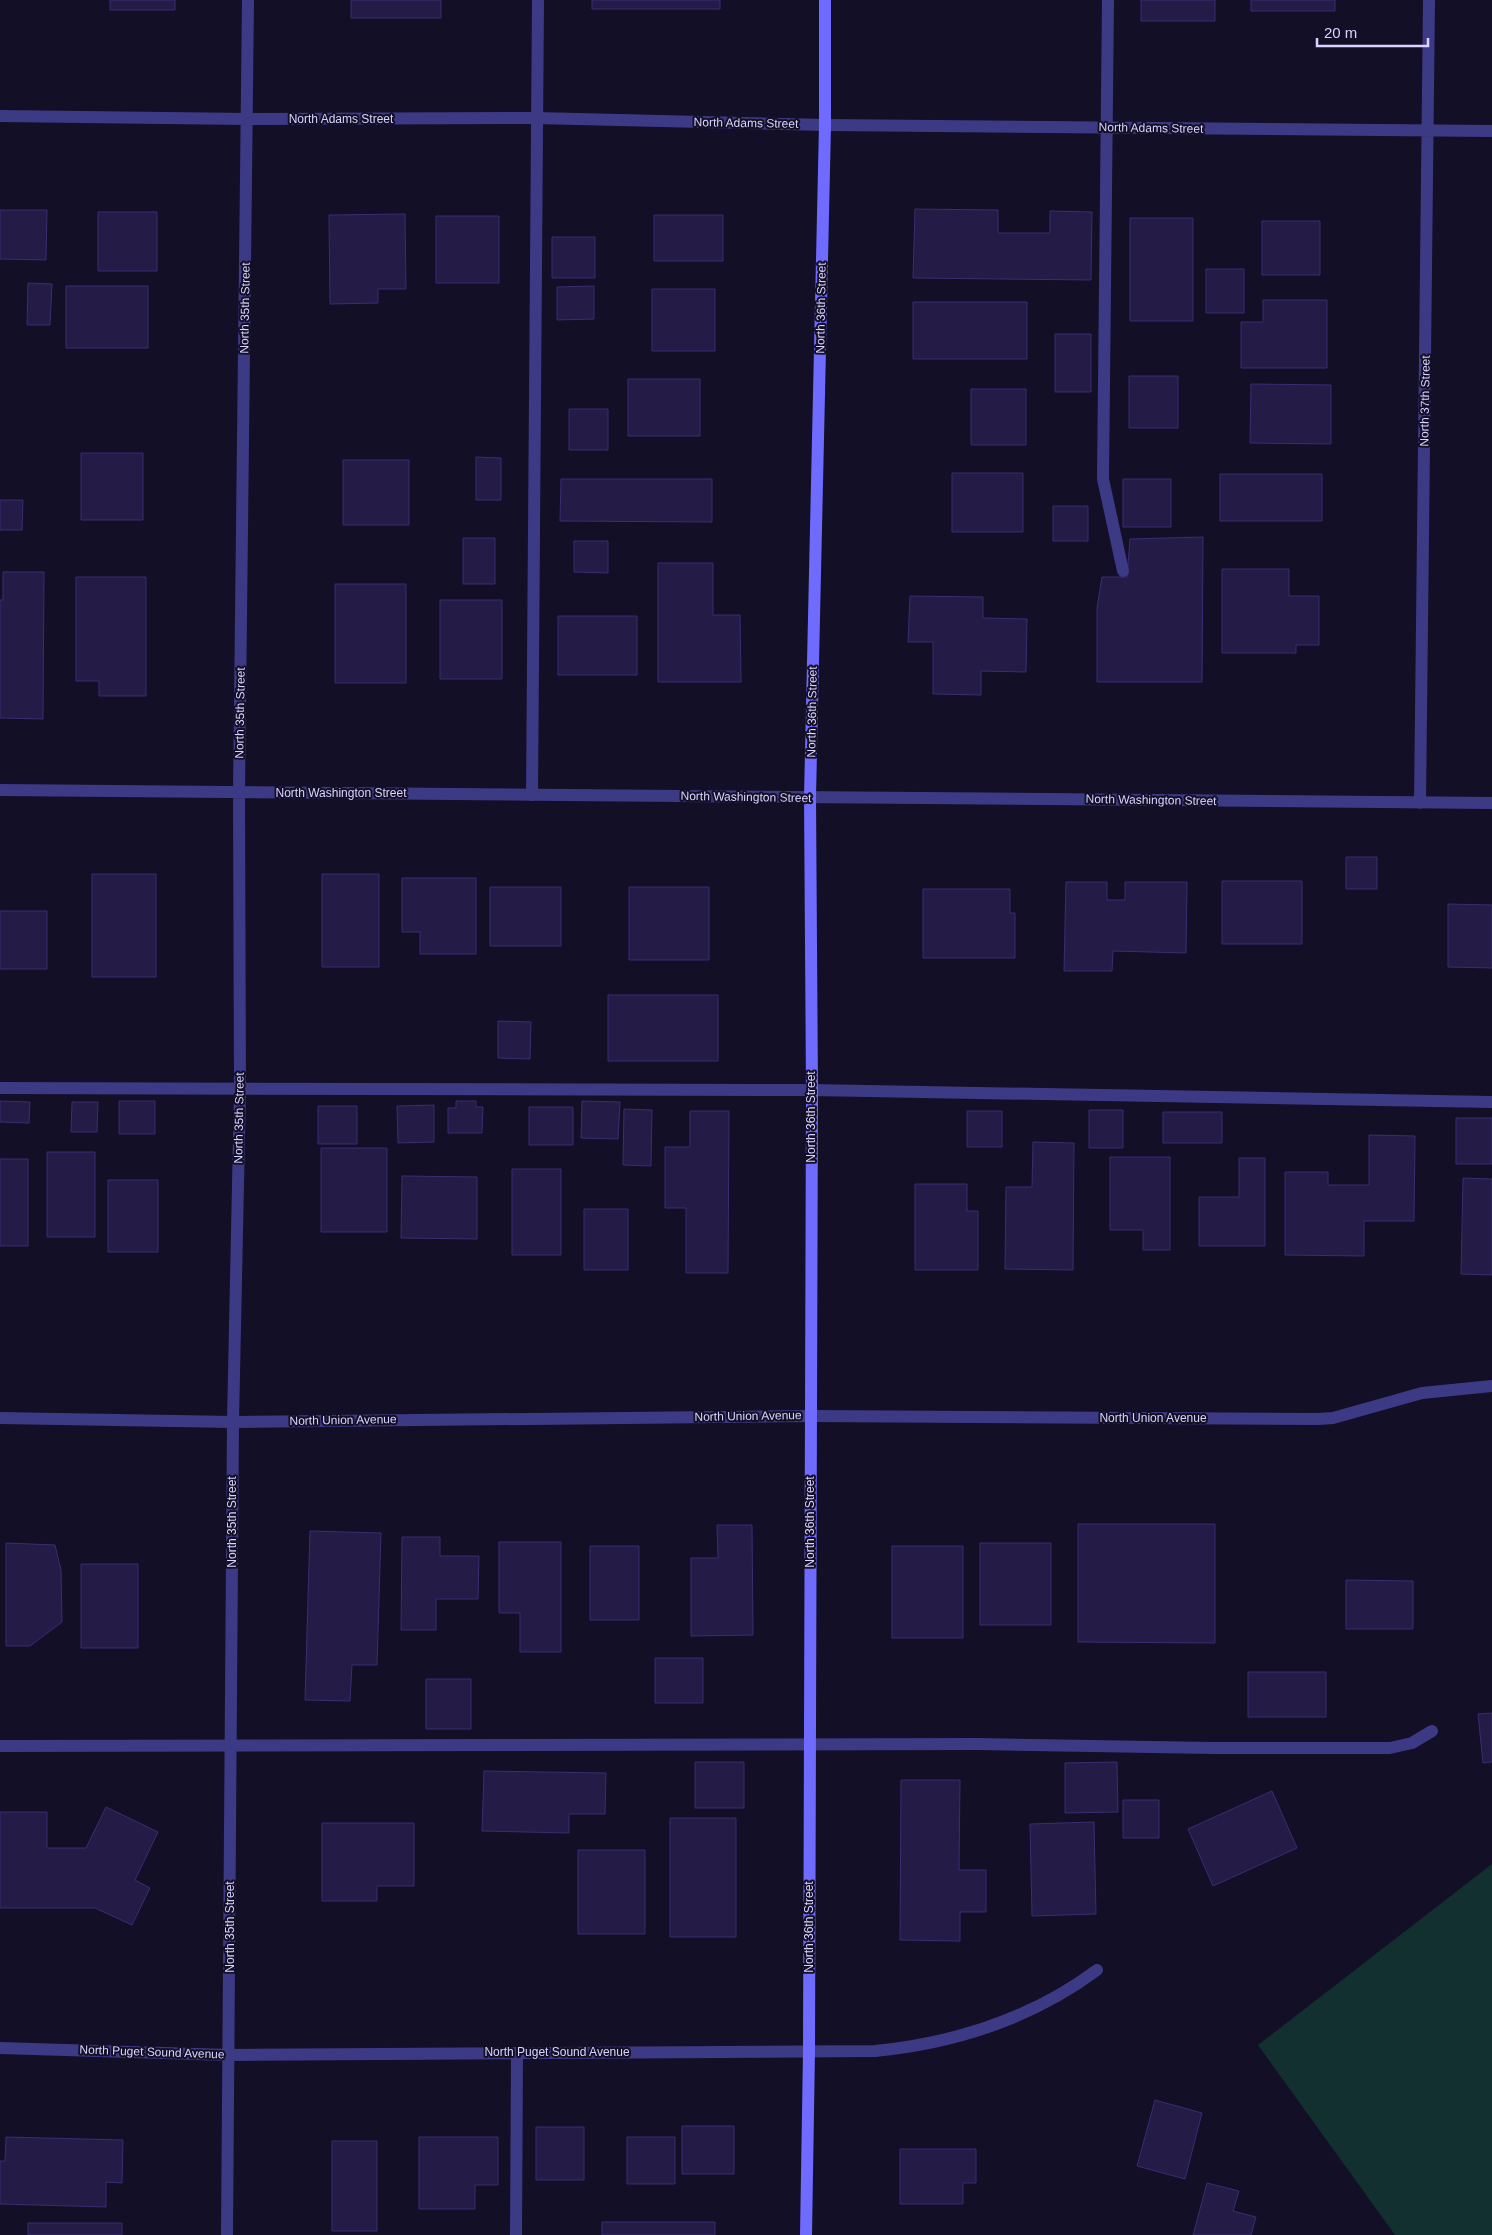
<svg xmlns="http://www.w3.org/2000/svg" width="1492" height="2235" font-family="Helvetica,sans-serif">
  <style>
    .green { fill: #12302f }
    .building { fill: #241b47; stroke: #3b2d73 }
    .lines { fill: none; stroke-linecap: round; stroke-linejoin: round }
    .lane { stroke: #3d3a85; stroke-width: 12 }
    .street { stroke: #3d3a85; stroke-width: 12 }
    .secondary { stroke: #6f6bff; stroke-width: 12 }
    .labels { text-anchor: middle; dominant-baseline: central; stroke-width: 4; stroke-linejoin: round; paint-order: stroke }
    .street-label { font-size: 12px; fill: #d9d4ff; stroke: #130f26 }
  </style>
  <rect width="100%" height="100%" fill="#130f26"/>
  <path class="green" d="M 1492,1864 L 1492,2235 L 1395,2235 L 1258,2045 Z"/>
  <path class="building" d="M 110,0 L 175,0 L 175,10 L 110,10 Z
    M 351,0 L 441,0 L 441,18 L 351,18 Z
    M 592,0 L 720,0 L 720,9 L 592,9 Z
    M 1141,0 L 1215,0 L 1215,21 L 1141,21 Z
    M 1251,0 L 1335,0 L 1335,11 L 1251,11 Z
    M 915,209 L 998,210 L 998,233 L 1050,233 L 1050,211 L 1092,212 L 1091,280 L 913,278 Z
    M 0,210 L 47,210 L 46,260 L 0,259 Z
    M 98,212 L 157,212 L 157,271 L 98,271 Z
    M 405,214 L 406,289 L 378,289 L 378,303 L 330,304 L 329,215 Z
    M 654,215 L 723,215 L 723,261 L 654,261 Z
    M 436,216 L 499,216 L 499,283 L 436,283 Z
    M 1130,218 L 1193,218 L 1193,321 L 1130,321 Z
    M 1262,221 L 1320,221 L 1320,275 L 1262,275 Z
    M 552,237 L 595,237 L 595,278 L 552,278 Z
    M 1206,269 L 1244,269 L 1244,313 L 1206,313 Z
    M 28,283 L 52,284 L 50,325 L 27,325 Z
    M 66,286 L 148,286 L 148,348 L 66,348 Z
    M 594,286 L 594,319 L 557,320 L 557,287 Z
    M 652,289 L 715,289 L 715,351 L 652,351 Z
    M 1263,300 L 1327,300 L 1327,368 L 1241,368 L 1241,322 L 1263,322 Z
    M 913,302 L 1027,302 L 1027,359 L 913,359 Z
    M 1055,334 L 1091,334 L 1091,392 L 1055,392 Z
    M 1129,376 L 1178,376 L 1178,428 L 1129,428 Z
    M 628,379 L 700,379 L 700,436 L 628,436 Z
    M 1251,384 L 1331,385 L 1331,444 L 1250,443 Z
    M 971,389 L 1026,389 L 1026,445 L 971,445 Z
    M 569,409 L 608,409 L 608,450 L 569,450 Z
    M 81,453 L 143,453 L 143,520 L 81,520 Z
    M 476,457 L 501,458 L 501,500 L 476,500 Z
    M 343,460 L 409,460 L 409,525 L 343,525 Z
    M 952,473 L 1023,473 L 1023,532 L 952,532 Z
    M 1220,474 L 1322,474 L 1322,521 L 1220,521 Z
    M 561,479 L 712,479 L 712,522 L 560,521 Z
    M 1123,479 L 1171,479 L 1171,527 L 1123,527 Z
    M 0,500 L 23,500 L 22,530 L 0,530 Z
    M 1053,506 L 1088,506 L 1088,541 L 1053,541 Z
    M 1203,537 L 1202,682 L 1097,682 L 1097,608 L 1102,577 L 1127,577 L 1130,539 Z
    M 463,538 L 495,538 L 495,584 L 463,584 Z
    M 574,541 L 608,541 L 608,573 L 574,572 Z
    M 658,563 L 713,563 L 713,615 L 740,615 L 741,682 L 658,682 Z
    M 1222,569 L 1289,569 L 1289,596 L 1319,596 L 1319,645 L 1296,645 L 1296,653 L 1222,653 Z
    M 3,572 L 44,572 L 43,719 L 0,718 L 0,600 L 3,600 Z
    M 76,577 L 146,577 L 146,696 L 99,696 L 99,681 L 76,681 Z
    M 335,584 L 406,584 L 406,683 L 335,683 Z
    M 910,596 L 983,597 L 983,618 L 1027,619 L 1026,672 L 981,671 L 981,695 L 933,694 L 933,642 L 908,642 Z
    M 440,600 L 502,600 L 502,679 L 440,679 Z
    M 558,616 L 637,616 L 637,675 L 558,675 Z
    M 1346,857 L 1377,857 L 1377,889 L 1346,889 Z
    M 92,874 L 156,874 L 156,977 L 92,977 Z
    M 322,874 L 379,874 L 379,967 L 322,967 Z
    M 402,878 L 476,878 L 476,954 L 420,954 L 420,932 L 402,932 Z
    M 1222,881 L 1302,881 L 1302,944 L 1222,944 Z
    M 1066,882 L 1107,882 L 1107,900 L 1125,900 L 1125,882 L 1187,882 L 1186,953 L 1113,951 L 1112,971 L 1064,971 Z
    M 490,887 L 561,887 L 561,946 L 490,946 Z
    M 629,887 L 709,887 L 709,960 L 629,960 Z
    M 923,889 L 1010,889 L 1010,913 L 1015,913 L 1015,958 L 923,958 Z
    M 1448,904 L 1492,905 L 1492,968 L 1448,967 Z
    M 0,911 L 47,911 L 47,969 L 0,969 Z
    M 608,995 L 718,995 L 718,1061 L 608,1061 Z
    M 498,1021 L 531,1022 L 530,1059 L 498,1058 Z
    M 0,1101 L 30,1102 L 29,1123 L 0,1122 Z
    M 119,1101 L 155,1101 L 155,1134 L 119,1134 Z
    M 456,1101 L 476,1101 L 476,1107 L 483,1107 L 482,1133 L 448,1133 L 448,1108 L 456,1108 Z
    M 582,1101 L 620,1102 L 618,1139 L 581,1138 Z
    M 72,1102 L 98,1102 L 97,1132 L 71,1132 Z
    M 434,1105 L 434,1142 L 398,1143 L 397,1106 Z
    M 318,1106 L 357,1106 L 357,1144 L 318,1144 Z
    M 529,1107 L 573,1107 L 573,1145 L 529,1145 Z
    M 624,1109 L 652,1110 L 651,1166 L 623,1165 Z
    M 1089,1110 L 1123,1110 L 1123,1148 L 1089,1148 Z
    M 690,1111 L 729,1111 L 728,1273 L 686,1273 L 686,1208 L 665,1208 L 665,1147 L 690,1147 Z
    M 967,1111 L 1002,1111 L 1002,1147 L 967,1147 Z
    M 1163,1112 L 1222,1112 L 1222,1143 L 1163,1143 Z
    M 1456,1118 L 1492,1118 L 1492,1164 L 1456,1164 Z
    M 1369,1135 L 1415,1136 L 1414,1221 L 1364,1221 L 1364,1256 L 1285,1255 L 1285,1172 L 1328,1172 L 1328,1185 L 1369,1185 Z
    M 1033,1142 L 1074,1143 L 1073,1270 L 1005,1269 L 1006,1187 L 1032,1187 Z
    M 321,1148 L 387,1148 L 387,1232 L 321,1232 Z
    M 47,1152 L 95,1152 L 95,1237 L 47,1237 Z
    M 1110,1157 L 1170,1157 L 1170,1250 L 1143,1250 L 1143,1230 L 1110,1230 Z
    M 1239,1158 L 1265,1158 L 1265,1246 L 1199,1246 L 1199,1197 L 1239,1197 Z
    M 0,1159 L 28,1159 L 28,1246 L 0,1246 Z
    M 512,1169 L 561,1169 L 561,1255 L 512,1255 Z
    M 402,1176 L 477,1177 L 477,1239 L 401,1238 Z
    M 1463,1178 L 1492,1179 L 1492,1275 L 1461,1274 Z
    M 108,1180 L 158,1180 L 158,1252 L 108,1252 Z
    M 915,1184 L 967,1184 L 967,1211 L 978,1211 L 978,1270 L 915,1270 Z
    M 584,1209 L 628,1209 L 628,1270 L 584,1270 Z
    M 1078,1524 L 1215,1524 L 1215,1643 L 1078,1642 Z
    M 717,1525 L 752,1525 L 753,1635 L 691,1636 L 691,1558 L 718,1558 Z
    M 310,1531 L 381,1533 L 377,1665 L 352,1665 L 350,1701 L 305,1700 Z
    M 402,1537 L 440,1537 L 440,1556 L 479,1556 L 478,1599 L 436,1599 L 436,1630 L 401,1630 Z
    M 499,1542 L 561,1542 L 561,1652 L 520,1652 L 520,1613 L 499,1613 Z
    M 6,1543 L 55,1545 L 61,1570 L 62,1622 L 30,1646 L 6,1646 Z
    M 980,1543 L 1051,1543 L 1051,1625 L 980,1625 Z
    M 590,1546 L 639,1546 L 639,1620 L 590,1620 Z
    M 892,1546 L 963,1546 L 963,1638 L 892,1638 Z
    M 81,1564 L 138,1564 L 138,1648 L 81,1648 Z
    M 1346,1580 L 1413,1581 L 1413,1629 L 1346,1629 Z
    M 655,1658 L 703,1658 L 703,1703 L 655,1703 Z
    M 1248,1672 L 1326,1672 L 1326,1717 L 1248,1717 Z
    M 426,1679 L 471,1679 L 471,1729 L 426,1729 Z
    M 1492,1713 L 1492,1762 L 1483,1763 L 1478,1714 Z
    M 695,1762 L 744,1762 L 744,1808 L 695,1808 Z
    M 1117,1762 L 1118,1812 L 1065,1813 L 1065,1763 Z
    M 484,1771 L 606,1773 L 605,1814 L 569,1814 L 569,1833 L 482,1831 Z
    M 901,1780 L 960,1780 L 959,1870 L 986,1870 L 986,1912 L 960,1912 L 960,1941 L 900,1940 Z
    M 1272,1791 L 1297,1848 L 1213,1886 L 1188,1829 Z
    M 1123,1800 L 1159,1800 L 1159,1838 L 1123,1838 Z
    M 106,1807 L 158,1832 L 135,1880 L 150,1888 L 132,1925 L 95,1908 L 0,1908 L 0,1812 L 47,1812 L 47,1848 L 86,1848 Z
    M 670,1818 L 736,1818 L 736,1937 L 670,1937 Z
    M 1094,1822 L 1096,1914 L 1032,1916 L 1030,1824 Z
    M 322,1823 L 414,1823 L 414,1886 L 377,1886 L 377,1901 L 322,1901 Z
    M 578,1850 L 645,1850 L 645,1934 L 578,1934 Z
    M 1155,2100 L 1202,2113 L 1185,2179 L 1137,2166 Z
    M 682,2126 L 734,2126 L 734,2174 L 682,2174 Z
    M 536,2127 L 584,2127 L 584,2180 L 536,2180 Z
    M 6,2137 L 123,2140 L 122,2183 L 106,2182 L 106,2207 L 0,2204 L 0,2161 L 5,2161 Z
    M 419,2137 L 498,2137 L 498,2185 L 475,2185 L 475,2209 L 419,2209 Z
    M 627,2137 L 675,2137 L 675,2184 L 627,2184 Z
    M 332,2141 L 377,2141 L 377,2231 L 332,2231 Z
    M 900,2149 L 976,2149 L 976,2183 L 963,2183 L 963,2204 L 900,2204 Z
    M 1207,2183 L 1239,2191 L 1233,2211 L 1256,2217 L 1251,2235 L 1193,2235 Z
    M 602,2222 L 715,2222 L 715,2235 L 602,2235 Z
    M 28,2223 L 122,2223 L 122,2235 L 28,2235 Z"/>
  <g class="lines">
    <path class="lane" d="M 1108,0 L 1103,479 L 1123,571
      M 532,795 L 538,0
      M 0,1088 L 812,1090 L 1492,1102
      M 0,1746 L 978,1744 L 1212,1748 L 1390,1748 L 1412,1743 L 1432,1731
      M 516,2235 L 517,2053"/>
    <path class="street" d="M 0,116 L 248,119 L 536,118 L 825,125 L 1492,131
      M 0,790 L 1492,803
      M 1420,803 L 1429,0
      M 0,1418 L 233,1422 L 810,1416 L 1318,1419 L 1333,1418 L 1422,1393 L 1492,1386
      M 0,2048 L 229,2055 L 875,2051 C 956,2043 1031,2019 1097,1970
      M 227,2235 L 233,1422 L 240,1090 L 239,792 L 248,0"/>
    <path class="secondary" d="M 806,2235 L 809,2051 L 812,1090 L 810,797 L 825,125 L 825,0"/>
  </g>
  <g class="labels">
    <g class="street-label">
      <text x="341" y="119">North Adams Street</text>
      <text transform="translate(746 123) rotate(1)">North Adams Street</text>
      <text transform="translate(1151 128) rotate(1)">North Adams Street</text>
      <text transform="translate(245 308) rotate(-89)">North 35th Street</text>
      <text transform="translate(821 308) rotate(-89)">North 36th Street</text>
      <text transform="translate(1425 401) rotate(-89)">North 37th Street</text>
      <text transform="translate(812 712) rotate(-89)">North 36th Street</text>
      <text transform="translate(240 713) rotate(-89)">North 35th Street</text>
      <text x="341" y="793">North Washington Street</text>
      <text transform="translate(746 797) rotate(1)">North Washington Street</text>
      <text transform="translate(1151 800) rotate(1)">North Washington Street</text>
      <text transform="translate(811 1117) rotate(-90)">North 36th Street</text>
      <text transform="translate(239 1118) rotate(-89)">North 35th Street</text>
      <text transform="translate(748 1416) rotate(-1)">North Union Avenue</text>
      <text x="1153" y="1418">North Union Avenue</text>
      <text transform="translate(343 1420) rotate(-1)">North Union Avenue</text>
      <text transform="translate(232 1522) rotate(-90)">North 35th Street</text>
      <text transform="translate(810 1522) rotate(-90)">North 36th Street</text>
      <text transform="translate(230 1927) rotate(-90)">North 35th Street</text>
      <text transform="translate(809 1927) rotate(-90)">North 36th Street</text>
      <text transform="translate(152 2052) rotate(2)">North Puget Sound Avenue</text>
      <text x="557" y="2052">North Puget Sound Avenue</text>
    </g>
  </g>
  <path d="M1317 38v8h111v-8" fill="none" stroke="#d9d4ff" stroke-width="2.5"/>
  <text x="1324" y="38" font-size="15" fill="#d9d4ff" stroke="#130f26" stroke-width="4" paint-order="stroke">20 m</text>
</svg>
